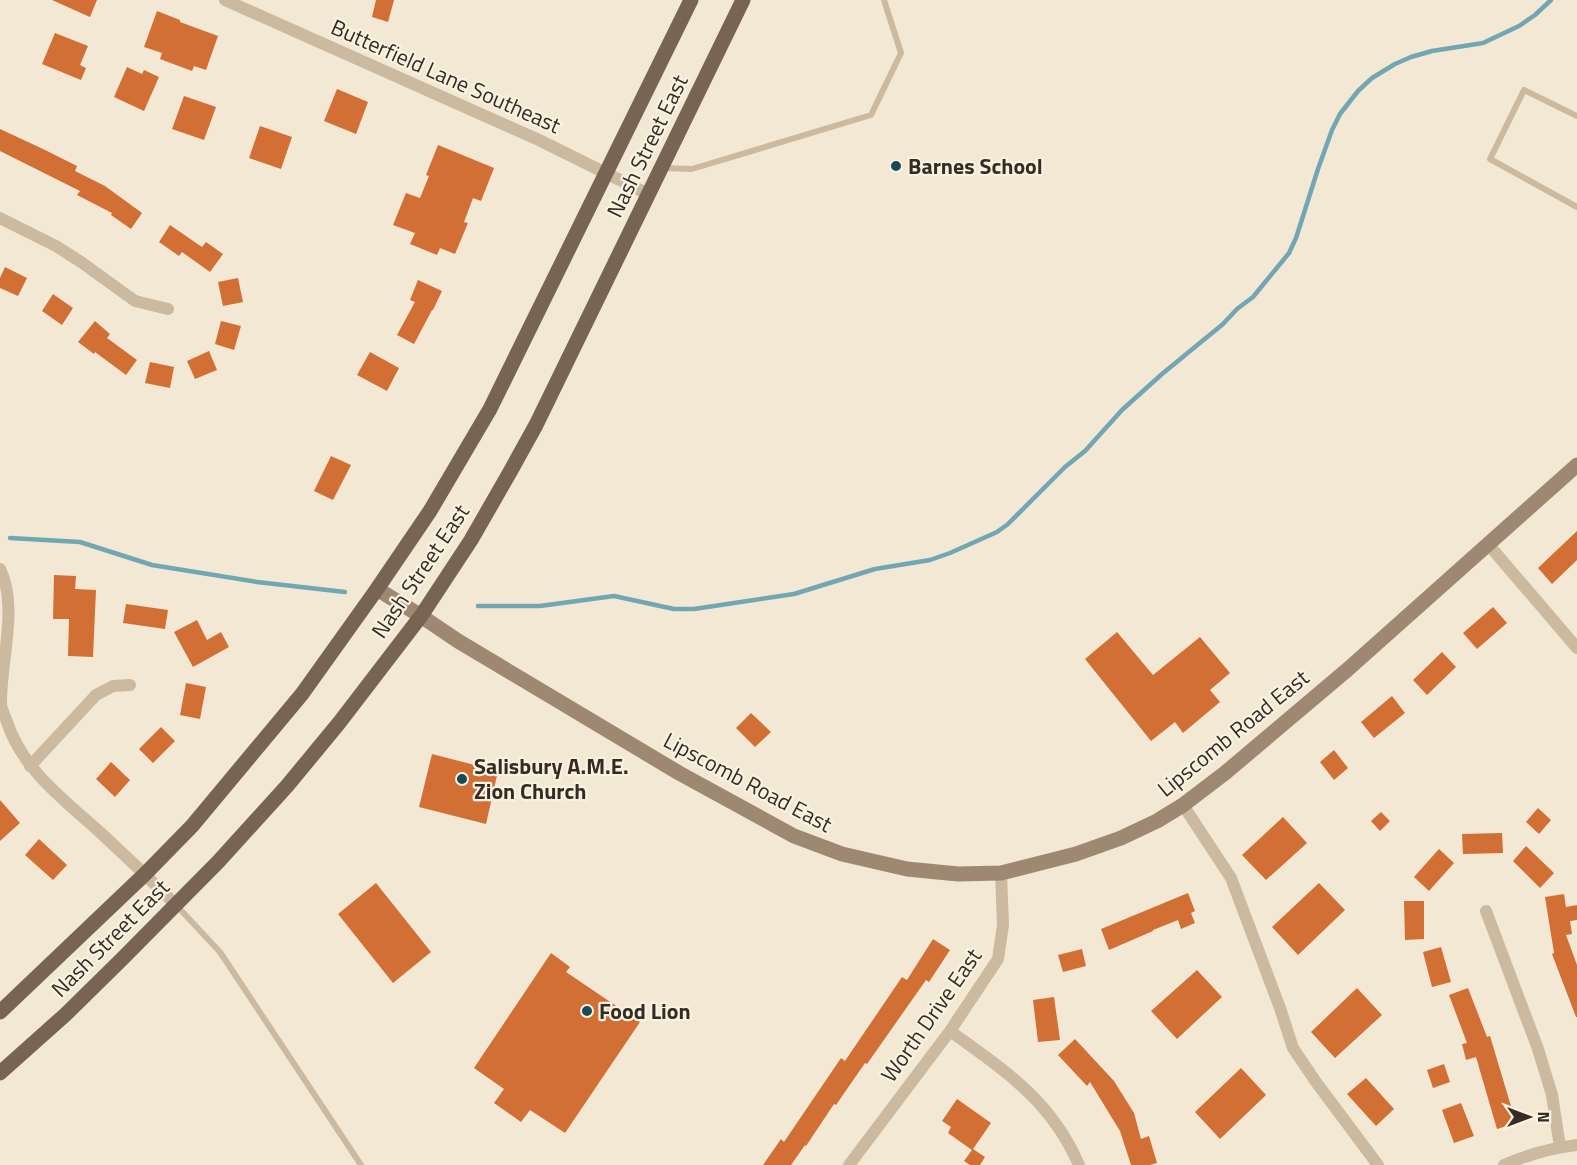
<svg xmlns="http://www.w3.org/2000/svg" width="1577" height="1165" font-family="'Titillium Web',sans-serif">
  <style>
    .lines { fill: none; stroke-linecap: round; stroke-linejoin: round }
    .stream { stroke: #71a6b2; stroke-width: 4.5 }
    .building { fill: #d16f34 }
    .lane { stroke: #cbb9a0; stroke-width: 6 }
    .street { stroke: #cbb9a0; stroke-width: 12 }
    .secondary { stroke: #9f8871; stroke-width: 15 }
    .primary { stroke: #786453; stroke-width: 15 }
    .poi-dot { fill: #164b59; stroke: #faf2e1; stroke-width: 2 }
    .labels { text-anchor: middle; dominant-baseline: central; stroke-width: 4.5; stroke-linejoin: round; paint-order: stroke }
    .street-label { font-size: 22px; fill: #342b24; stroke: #faf2e1 }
    .poi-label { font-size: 22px; font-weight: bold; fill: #342b24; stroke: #faf2e1; text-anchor: start }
  </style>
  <rect width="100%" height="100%" fill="#f3e8d4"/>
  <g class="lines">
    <path class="stream" d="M 10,538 L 80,542 L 152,565 L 257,582 L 345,592
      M 478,606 L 540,606 L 614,596 L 674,609 L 694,609 L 794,594 L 875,569 L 930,560 L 950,553 L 997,532 L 1008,524 L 1065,467 L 1085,451 L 1122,410 L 1162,374 L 1223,324 L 1237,309 L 1253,297 L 1289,253 L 1296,238 L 1318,169 L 1332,130 L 1340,114 L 1358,91 L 1372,78 L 1395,64 L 1411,57 L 1432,51 L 1483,43 L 1519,26 L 1535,15 L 1551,0"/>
  </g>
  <path class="building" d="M 52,0 L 97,0 L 90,17 Z
    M 376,0 L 394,0 L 388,22 L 372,17 Z
    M 157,11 L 180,20 L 180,22 L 218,36 L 206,70 L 194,66 L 192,71 L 160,59 L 162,53 L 144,47 Z
    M 55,33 L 88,46 L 80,65 L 86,68 L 81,80 L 42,64 Z
    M 127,67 L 142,74 L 144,70 L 159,77 L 144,111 L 114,97 Z
    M 337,89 L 368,102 L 356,134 L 324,121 Z
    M 184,96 L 216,107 L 204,140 L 172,129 Z
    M 260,126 L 292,137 L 281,169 L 249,158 Z
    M 0,129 L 43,149 L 77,166 L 75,171 L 105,186 L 142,213 L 131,229 L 111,215 L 112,213 L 77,195 L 80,191 L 0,151 Z
    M 438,145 L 494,168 L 481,201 L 473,198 L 464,222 L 468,223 L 455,254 L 440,248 L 437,255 L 410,244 L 415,233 L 393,225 L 406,193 L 420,198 L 429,176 L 426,175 Z
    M 170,225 L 202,247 L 206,242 L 223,254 L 210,272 L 182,252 L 179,256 L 159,242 Z
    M 5,267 L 27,278 L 18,296 L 0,288 L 0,278 Z
    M 238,278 L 243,302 L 223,306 L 218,282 Z
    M 418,280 L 442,291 L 433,310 L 432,310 L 414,344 L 397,335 L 415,302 L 410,300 Z
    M 53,294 L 73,308 L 62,325 L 42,311 Z
    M 95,321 L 110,334 L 107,338 L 137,360 L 126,375 L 95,352 L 94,354 L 78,342 Z
    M 221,321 L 241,326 L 234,350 L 215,344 Z
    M 209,351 L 217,370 L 195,379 L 187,361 Z
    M 370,352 L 399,368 L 387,391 L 357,375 Z
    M 150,362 L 174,367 L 170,388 L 145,383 Z
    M 331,456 L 351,465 L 333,500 L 314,491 Z
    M 1577,531 L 1577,560 L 1552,584 L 1538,568 Z
    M 54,575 L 76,576 L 75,589 L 96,590 L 93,657 L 68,656 L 69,619 L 53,619 Z
    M 126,604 L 168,610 L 165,629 L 123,623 Z
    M 1493,607 L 1507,623 L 1477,649 L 1463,633 Z
    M 197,620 L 207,640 L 221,632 L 229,647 L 193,667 L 174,632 Z
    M 1117,632 L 1153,675 L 1200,637 L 1230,673 L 1210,690 L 1220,702 L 1183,733 L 1175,722 L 1151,741 L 1085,659 Z
    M 1442,652 L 1456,667 L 1427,695 L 1413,680 Z
    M 186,683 L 206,687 L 200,719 L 180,715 Z
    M 1392,696 L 1405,713 L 1374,738 L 1361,722 Z
    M 751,713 L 771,732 L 755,747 L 736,728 Z
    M 161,727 L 175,741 L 153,763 L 139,749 Z
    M 1334,750 L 1348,768 L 1334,780 L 1320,762 Z
    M 432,754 L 498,771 L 486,824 L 419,807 Z
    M 111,762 L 130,780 L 115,797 L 96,779 Z
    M 0,800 L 20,823 L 0,841 Z
    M 1538,808 L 1551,820 L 1539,834 L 1526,822 Z
    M 1381,812 L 1390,821 L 1380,831 L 1371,821 Z
    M 1283,817 L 1307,843 L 1266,880 L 1242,855 Z
    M 1502,833 L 1503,853 L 1463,854 L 1462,834 Z
    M 39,839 L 67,865 L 53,880 L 25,855 Z
    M 1526,846 L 1554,873 L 1540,888 L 1513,861 Z
    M 1439,849 L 1454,863 L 1429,891 L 1414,877 Z
    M 376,883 L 431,952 L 393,983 L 338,914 Z
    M 1319,883 L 1345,910 L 1298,955 L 1272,927 Z
    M 1188,893 L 1195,911 L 1191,913 L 1195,923 L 1181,929 L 1178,920 L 1153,930 L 1153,931 L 1109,950 L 1101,929 Z
    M 1564,894 L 1566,907 L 1577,905 L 1577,920 L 1570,921 L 1572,934 L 1566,935 L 1577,965 L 1577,1017 L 1576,1017 L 1552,954 L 1554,953 L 1545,897 Z
    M 1404,901 L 1424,901 L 1424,939 L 1405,940 Z
    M 933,939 L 950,950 L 929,982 L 926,980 L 867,1064 L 865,1063 L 836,1105 L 834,1104 L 806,1146 L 805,1145 L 791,1165 L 763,1165 L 781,1139 L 784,1142 L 841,1058 L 845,1061 L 902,977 L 907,980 Z
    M 1441,947 L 1451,982 L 1432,987 L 1423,952 Z
    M 1082,949 L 1086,966 L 1063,972 L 1058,955 Z
    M 551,953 L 570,967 L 566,972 L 640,1022 L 565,1133 L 530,1110 L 521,1122 L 494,1103 L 504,1089 L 474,1068 Z
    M 1197,970 L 1222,997 L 1177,1039 L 1151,1011 Z
    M 1357,988 L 1382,1015 L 1335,1058 L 1311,1032 Z
    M 1468,988 L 1487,1037 L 1490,1036 L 1516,1123 L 1497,1129 L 1476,1057 L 1466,1060 L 1462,1044 L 1467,1043 L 1449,995 Z
    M 1054,997 L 1060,1040 L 1038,1042 L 1033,1000 Z
    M 1075,1039 L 1114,1081 L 1134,1113 L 1141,1139 L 1149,1136 L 1157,1163 L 1150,1165 L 1131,1165 L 1120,1131 L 1090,1082 L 1087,1086 L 1058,1055 Z
    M 1444,1064 L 1450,1082 L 1433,1088 L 1427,1070 Z
    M 1241,1068 L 1266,1095 L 1220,1139 L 1195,1112 Z
    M 1366,1078 L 1394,1109 L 1376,1126 L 1347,1094 Z
    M 957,1099 L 991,1123 L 973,1149 L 985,1157 L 980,1165 L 970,1165 L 964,1161 L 972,1150 L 948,1133 L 951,1127 L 942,1121 Z
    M 1461,1103 L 1474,1136 L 1454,1143 L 1442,1110 Z"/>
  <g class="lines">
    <path class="lane" d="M 1577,116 L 1524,90 L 1490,159 L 1577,207
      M 662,168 L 692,169 L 871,115 L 901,53 L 884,0
      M 176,905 L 220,952 L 361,1165"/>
    <path class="street" d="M 225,0 L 539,140 L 648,194
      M 0,218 L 56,246 L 81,262 L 135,301 L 168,309
      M 1488,544 L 1577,648
      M 0,569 C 19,607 0,663 1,705 C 2,710 5,716 7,722 C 23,771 67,802 103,835 C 128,858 152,881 176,905
      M 30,766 L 96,695 L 113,686 L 130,685
      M 1183,805 L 1231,878 L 1280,1008 L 1293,1048 L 1316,1082 L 1378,1165
      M 1486,911 L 1538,1049 L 1552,1095 L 1560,1147
      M 950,1031 C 1005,1071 1051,1100 1079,1165
      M 849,1165 L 950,1031 L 998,959 L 1003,925 L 1001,873
      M 1504,1165 C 1527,1155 1551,1148 1577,1145"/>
    <path class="secondary" d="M 377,589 L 421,616 L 458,641 L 679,773 L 794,836 L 842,854 L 907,869 L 958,874 L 1001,873 L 1076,854 L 1121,838 L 1157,821 L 1183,805 L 1225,773 L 1347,670 L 1577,465"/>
    <path class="primary" d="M 0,1012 L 145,874 L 192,826 L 302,694 L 377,589 L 430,511 L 490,409 L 691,0
      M 0,1073 L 65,1015 L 122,959 L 218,862 L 287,786 L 339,723 L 421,616 L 471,540 L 510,472 L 536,425 L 743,0"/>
  </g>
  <g class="poi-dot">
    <circle cx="896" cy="166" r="6"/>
    <circle cx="462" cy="779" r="6"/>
    <circle cx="587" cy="1011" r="6"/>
  </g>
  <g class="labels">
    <g class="street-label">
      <text transform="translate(446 76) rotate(24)">Butterfield Lane Southeast</text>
      <text transform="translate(647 146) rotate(-64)">Nash Street East</text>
      <text transform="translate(420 571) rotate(-56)">Nash Street East</text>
      <text transform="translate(1233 733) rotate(-39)">Lipscomb Road East</text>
      <text transform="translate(748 782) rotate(28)">Lipscomb Road East</text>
      <text transform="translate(110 938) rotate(-45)">Nash Street East</text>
      <text transform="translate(931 1015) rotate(-55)">Worth Drive East</text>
    </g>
    <g class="poi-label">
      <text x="908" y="166">Barnes School</text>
      <text x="474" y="766">Salisbury A.M.E.<tspan x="474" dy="25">Zion Church</tspan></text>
      <text x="599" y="1011">Food Lion</text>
    </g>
  </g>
  <g transform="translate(1529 1117) rotate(90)" stroke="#faf2e1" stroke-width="4.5" paint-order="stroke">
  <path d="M0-4.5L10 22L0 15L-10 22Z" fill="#342b24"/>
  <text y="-9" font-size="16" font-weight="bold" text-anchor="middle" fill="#342b24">N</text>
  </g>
</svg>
